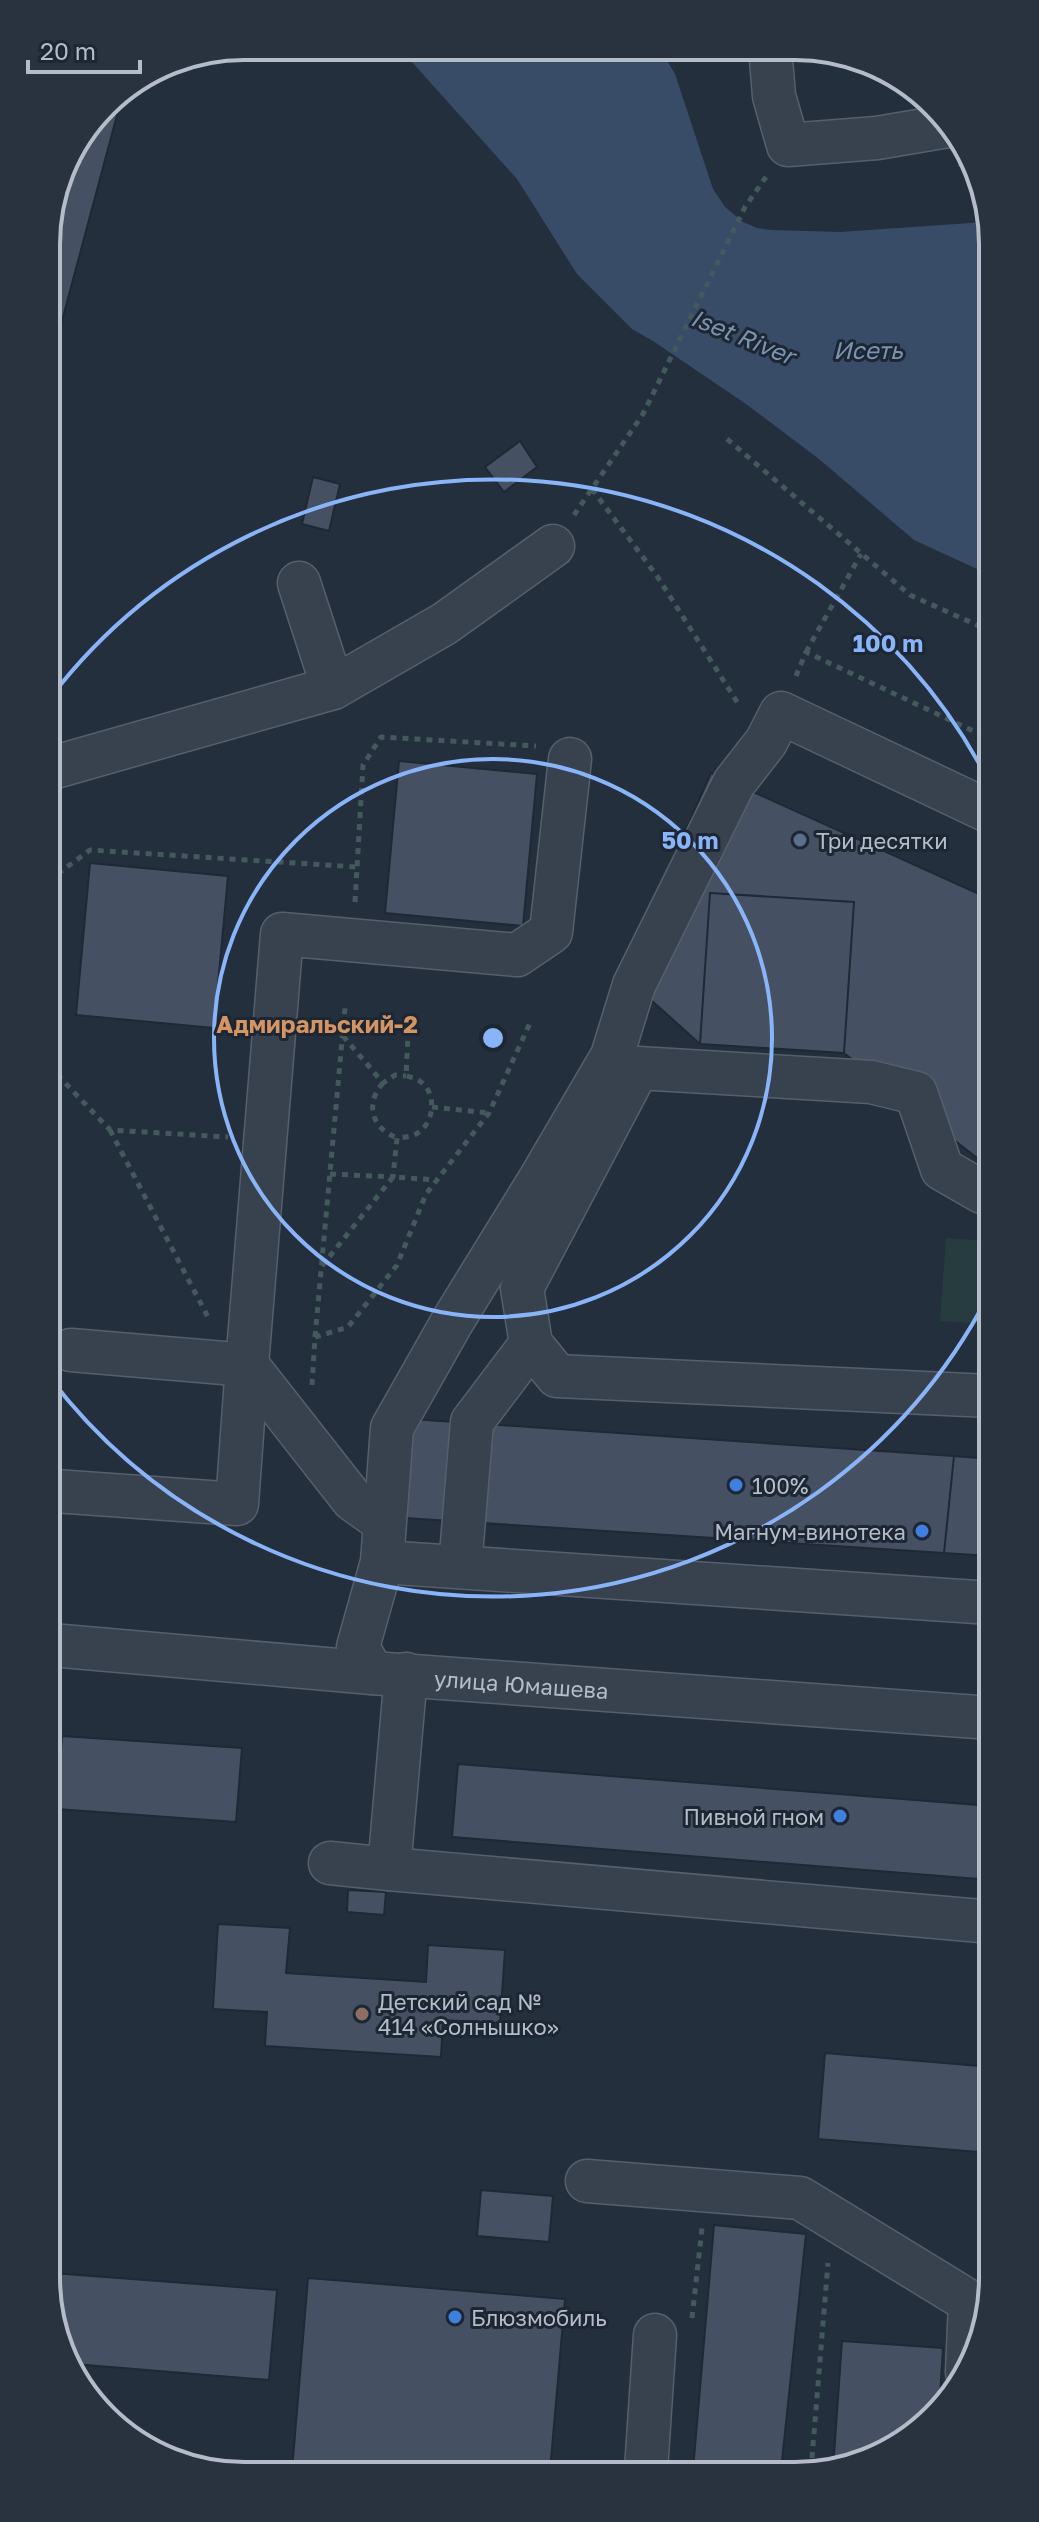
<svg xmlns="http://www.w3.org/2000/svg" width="1039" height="2522" font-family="'Golos Text',sans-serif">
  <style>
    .green { fill: #263c3f }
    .water { fill: #394c67 }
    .building { fill: #455162; stroke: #1f2835; stroke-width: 2 }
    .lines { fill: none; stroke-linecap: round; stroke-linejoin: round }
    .minor-casing { stroke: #565f6c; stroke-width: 45 }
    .path { stroke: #44595c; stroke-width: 5; stroke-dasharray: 6 6; stroke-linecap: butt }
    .minor { stroke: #38414e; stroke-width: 42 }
    .ring { fill: none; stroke: #8ab4f8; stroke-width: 4 }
    .service-dot { fill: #5c6f8a; stroke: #1d2633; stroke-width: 3 }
    .shop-dot { fill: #3f7fe0; stroke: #1d2633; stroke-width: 3 }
    .education-dot { fill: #8d6e63; stroke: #1d2633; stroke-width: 3 }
    .labels { text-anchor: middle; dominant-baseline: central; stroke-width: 6; stroke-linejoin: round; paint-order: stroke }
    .poi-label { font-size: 22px; fill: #b4bcc9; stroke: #1d2633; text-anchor: start }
    .street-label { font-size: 22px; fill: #b4bcc9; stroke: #1d2633 }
    .water-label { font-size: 24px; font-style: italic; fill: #7c92b1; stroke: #1d2633 }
    .neighbourhood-label { font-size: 24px; font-weight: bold; fill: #d59563; stroke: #1d2633 }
    .rim { fill: none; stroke: #b4bcc9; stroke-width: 4 }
    .centre { fill: #8ab4f8; stroke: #1d2633; stroke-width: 4 }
    .ring-label { font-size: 24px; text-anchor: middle; font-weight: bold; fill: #8ab4f8; stroke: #1d2633; stroke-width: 6; stroke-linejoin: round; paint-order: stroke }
  </style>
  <rect width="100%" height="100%" fill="#242f3e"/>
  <path class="green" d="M 946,1238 L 989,1241 L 990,1324 L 940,1321 Z"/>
  <path class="water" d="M 395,47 L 660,49 L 675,74 L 713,189 L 725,207 L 743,222 L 757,228 L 771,230 L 840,232 L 986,222 L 988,574 L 914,540 L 819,459 L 746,404 L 653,341 L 632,329 L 577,274 L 517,179 L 412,62 Z"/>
  <path class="building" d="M 124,89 L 51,362 L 47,361 L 46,230 L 66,157 L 113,95 Z
    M 520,441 L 537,467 L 504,492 L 485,467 Z
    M 313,477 L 340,484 L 329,531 L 302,524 Z
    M 399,761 L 537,774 L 523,926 L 385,913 Z
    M 711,773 L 988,898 L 989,1055 L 982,1162 L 844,1053 L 854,902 L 710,893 L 700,1044 L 622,974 Z
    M 90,863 L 228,876 L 214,1028 L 76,1015 Z
    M 710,893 L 854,902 L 844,1053 L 700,1044 Z
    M 989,1055 L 989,1163 L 982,1162 Z
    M 411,1419 L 954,1456 L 944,1553 L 405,1518 Z
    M 954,1456 L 990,1459 L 990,1556 L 944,1553 Z
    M 62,1736 L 242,1748 L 236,1822 L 57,1809 Z
    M 458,1764 L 991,1806 L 991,1880 L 452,1837 Z
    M 348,1890 L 386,1892 L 384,1915 L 347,1912 Z
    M 218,1924 L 290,1928 L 286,1973 L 426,1982 L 428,1945 L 505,1950 L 500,2023 L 443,2020 L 441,2057 L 265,2046 L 267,2012 L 213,2009 Z
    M 825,2053 L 992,2067 L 992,2153 L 818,2139 Z
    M 481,2190 L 553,2196 L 549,2242 L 477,2236 Z
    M 714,2225 L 806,2234 L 781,2470 L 693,2470 Z
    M 52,2273 L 277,2290 L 269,2380 L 74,2364 L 53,2329 Z
    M 308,2278 L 565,2299 L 550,2471 L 292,2471 Z
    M 842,2341 L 943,2348 L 939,2412 L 846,2469 L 833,2469 Z"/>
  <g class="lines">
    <g class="minor-casing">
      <g id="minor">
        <path d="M 771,59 L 774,96 L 788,145 L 877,138 L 948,126"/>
        <path d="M 299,583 L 333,688"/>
        <path d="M 48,769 L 333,688 L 444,624 L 553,546"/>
        <path d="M 989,1192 L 982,1192 L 942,1169 L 916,1093 L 871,1082 L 638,1068 L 522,1288 L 531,1344 L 557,1376 L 990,1396"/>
        <path d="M 55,1491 L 237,1504 L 247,1365 L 71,1350"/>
        <path d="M 384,1522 L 353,1500 L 247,1365 L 282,934 L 517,955 L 551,932 L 570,759"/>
        <path d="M 382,1562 L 991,1603"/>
        <path d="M 460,1567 L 472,1422 L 531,1344"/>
        <path id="s1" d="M 51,1645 L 372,1673 L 991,1718"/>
        <path d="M 372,1673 L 358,1647 L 382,1562 L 392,1428 L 452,1322 L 540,1179 L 612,1056 L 634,985 L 734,783 L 766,742 L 781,713 L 988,811"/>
        <path d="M 406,1674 L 389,1869 L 992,1922"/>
        <path d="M 330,1863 L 389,1869"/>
        <path d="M 587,2181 L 800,2198 L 970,2302 L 967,2372"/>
        <path d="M 646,2470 L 655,2335"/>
      </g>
    </g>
    <path class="path" d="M 959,164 L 973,170
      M 727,439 L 910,595 L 988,630
      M 592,489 L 657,576 L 739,705
      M 574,515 L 643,414 L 745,207 L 766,177
      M 806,652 L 861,554
      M 796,676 L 806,652 L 988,738
      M 48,881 L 90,850 L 357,867
      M 355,902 L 363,765 L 381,737 L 536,746
      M 343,1036 L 383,1083 L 395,1075 L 406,1076
      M 49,1066 L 110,1130 L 228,1137
      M 383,1083 C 365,1103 371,1128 397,1138
      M 432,1107 L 489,1113
      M 110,1130 L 210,1321
      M 330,1174 L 393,1177 L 397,1138 C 403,1137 411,1137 416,1134 C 435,1124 438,1091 418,1080 C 415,1078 410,1077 406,1076 L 409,1015
      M 322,1266 L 393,1177 L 437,1180
      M 315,1337 L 345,1008
      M 312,1385 L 315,1337 L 348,1327 L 397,1265 L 426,1194 L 489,1113 L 530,1023
      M 692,2318 L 702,2228
      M 811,2470 L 828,2263"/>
    <use href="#minor" class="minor"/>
  </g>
  <g class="ring">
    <circle cx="493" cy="1038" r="279"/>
    <path d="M988 1296A558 558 0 0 1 50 1378M50 698A558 558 0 0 1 988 780"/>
  </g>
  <circle class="service-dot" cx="800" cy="840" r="8"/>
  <g class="shop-dot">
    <circle cx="736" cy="1485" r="8"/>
    <circle cx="922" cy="1531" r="8"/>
    <circle cx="840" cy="1816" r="8"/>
    <circle cx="455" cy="2317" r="8"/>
  </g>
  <circle class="education-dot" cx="362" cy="2014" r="8"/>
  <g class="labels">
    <g class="poi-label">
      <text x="816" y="840">Три десятки</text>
      <text x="752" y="1485">100%</text>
      <text x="906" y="1531" text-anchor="end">Магнум-винотека</text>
      <text x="824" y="1816" text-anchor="end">Пивной гном</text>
      <text x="378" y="2001">Детский сад №<tspan x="378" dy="25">414 «Солнышко»</tspan></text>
      <text x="471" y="2317">Блюзмобиль</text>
    </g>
    <g class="street-label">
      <text stroke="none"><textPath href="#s1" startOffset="472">улица Юмашева</textPath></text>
    </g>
    <g class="water-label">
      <text transform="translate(743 336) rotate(22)">Iset River</text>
      <text x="868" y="349">Исеть</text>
    </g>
    <g class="neighbourhood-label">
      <text x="317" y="1023">Адмиральский-2</text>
    </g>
  </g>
  <path d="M0 0H1039V2522H0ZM244 60H795A184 184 0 0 1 979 244V2278A184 184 0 0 1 795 2462H244A184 184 0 0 1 60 2278V244A184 184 0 0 1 244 60Z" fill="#29323f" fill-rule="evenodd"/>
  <path class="rim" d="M244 60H795A184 184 0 0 1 979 244V2278A184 184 0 0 1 795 2462H244A184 184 0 0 1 60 2278V244A184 184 0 0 1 244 60Z"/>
  <circle cx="493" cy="1038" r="12" class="centre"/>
  <g class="ring-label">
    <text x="888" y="652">100 m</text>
    <text x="690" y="849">50 m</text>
  </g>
  <path d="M28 60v12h112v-12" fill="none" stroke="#b4bcc9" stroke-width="4"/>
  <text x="40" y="60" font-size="24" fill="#b4bcc9" stroke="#1d2633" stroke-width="6" paint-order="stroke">20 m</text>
</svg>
